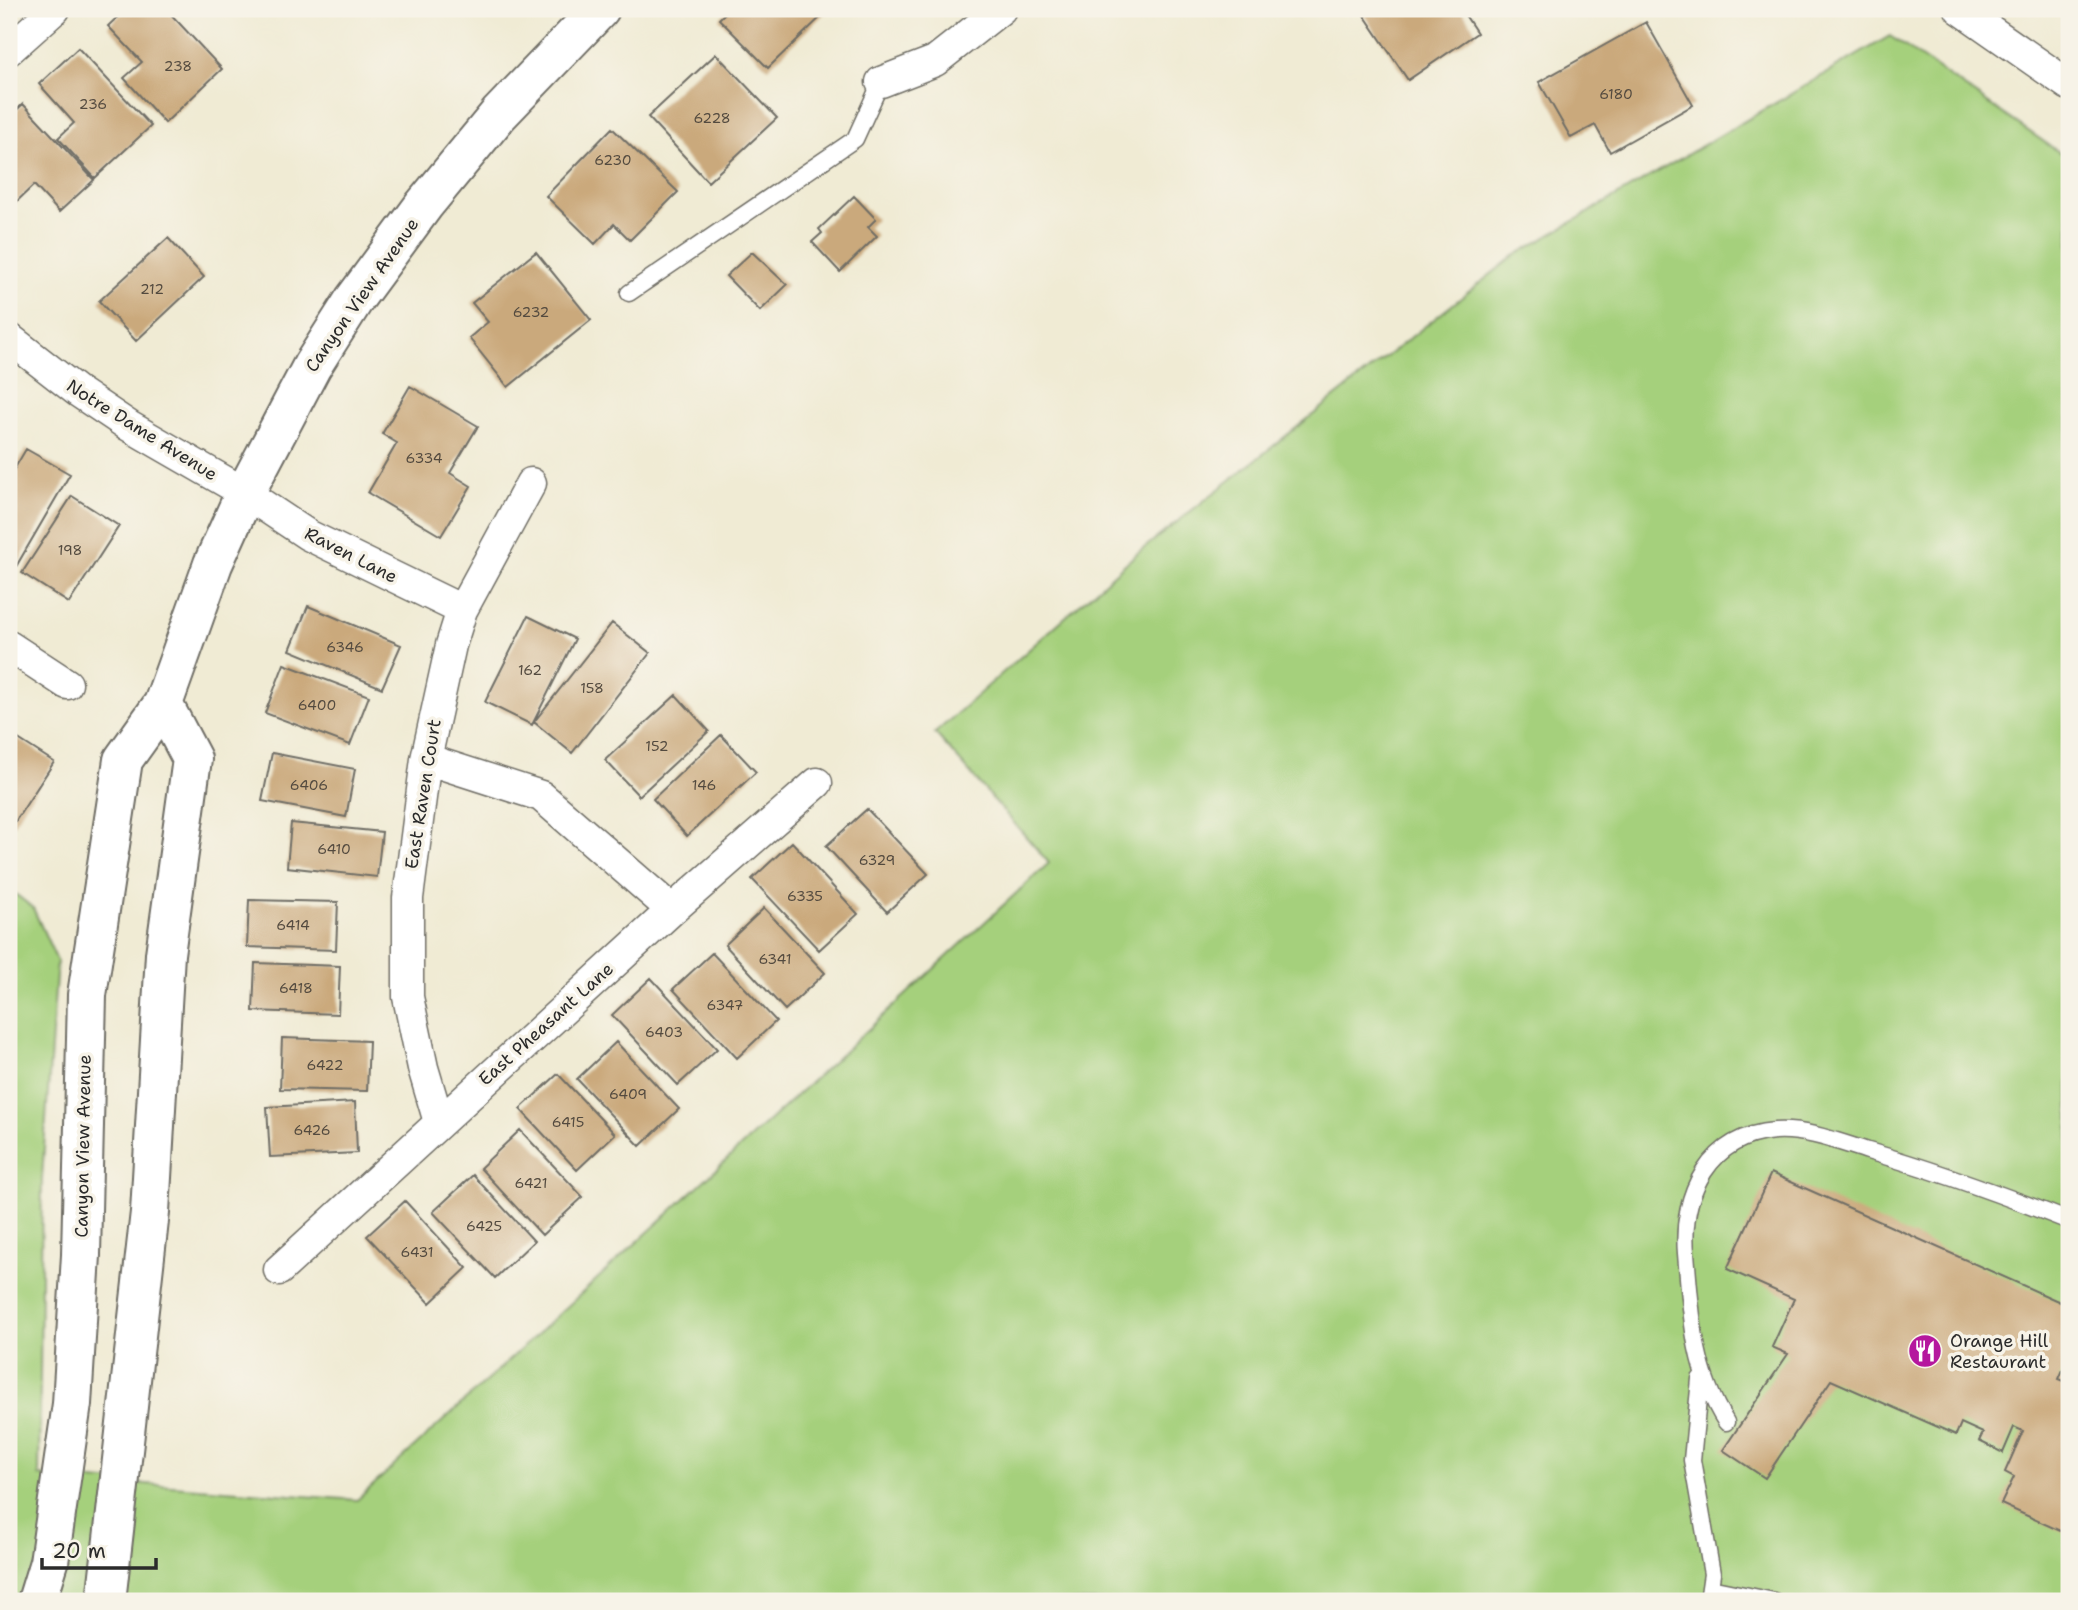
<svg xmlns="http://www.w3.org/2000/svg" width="2078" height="1610" font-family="'Shantell Sans',sans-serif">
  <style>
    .green { fill: #a5d07c; stroke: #687e54; stroke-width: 2 }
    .building { fill: #caa97c }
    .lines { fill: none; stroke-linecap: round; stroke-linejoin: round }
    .lane-casing { stroke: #706e66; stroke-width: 19 }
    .street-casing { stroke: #706e66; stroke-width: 33 }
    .secondary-casing { stroke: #706e66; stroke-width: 42 }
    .lane { stroke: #fff; stroke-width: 16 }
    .street { stroke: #fff; stroke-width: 30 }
    .secondary { stroke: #fff; stroke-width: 38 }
    .labels { text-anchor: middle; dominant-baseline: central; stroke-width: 7; stroke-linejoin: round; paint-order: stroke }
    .number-label { font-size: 14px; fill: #534a3f }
    .street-label { font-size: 18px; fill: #2b2b2b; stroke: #f7f3e8 }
    .poi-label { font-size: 18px; fill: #2b2b2b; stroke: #f7f3e8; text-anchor: start }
  </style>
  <rect width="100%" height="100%" fill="#f7f3e8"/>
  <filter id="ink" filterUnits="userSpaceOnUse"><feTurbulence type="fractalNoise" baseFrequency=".0143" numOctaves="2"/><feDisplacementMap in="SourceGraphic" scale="14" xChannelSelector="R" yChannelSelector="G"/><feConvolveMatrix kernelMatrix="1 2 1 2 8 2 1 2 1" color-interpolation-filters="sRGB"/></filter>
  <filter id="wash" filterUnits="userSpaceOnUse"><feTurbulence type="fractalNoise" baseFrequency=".00686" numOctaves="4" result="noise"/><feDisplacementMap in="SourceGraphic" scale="28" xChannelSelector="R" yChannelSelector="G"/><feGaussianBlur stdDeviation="1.57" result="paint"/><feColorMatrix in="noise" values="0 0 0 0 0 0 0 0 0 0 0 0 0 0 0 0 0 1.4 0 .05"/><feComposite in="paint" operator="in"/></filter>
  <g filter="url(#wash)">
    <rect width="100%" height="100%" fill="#f0ebd4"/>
    <path class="green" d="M 1890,36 L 2069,159 L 2069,1601 L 9,1601 L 9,889 L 33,908 L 57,961 L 42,1178 L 39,1476 L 357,1500 L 1049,863 L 935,733 L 1134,556 L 1514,256 Z"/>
    <g id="blocks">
      <path class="building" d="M 126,9 L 166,9 L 222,69 L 165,123 L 124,78 L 142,62 L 108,26 Z
        M 729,9 L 829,9 L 768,68 L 719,19 Z
        M 1360,9 L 1461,9 L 1477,33 L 1408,80 Z
        M 1646,22 L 1693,105 L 1610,152 L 1595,125 L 1571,138 L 1539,82 Z
        M 78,48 L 151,126 L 95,178 L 58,138 L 74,123 L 39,84 Z
        M 716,54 L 777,118 L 708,182 L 648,117 Z
        M 23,104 L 94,180 L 59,212 L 34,185 L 12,206 L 9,202 L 9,117 Z
        M 612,128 L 678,192 L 630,240 L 614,224 L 595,244 L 546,196 Z
        M 854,196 L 876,219 L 868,227 L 877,236 L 840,272 L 812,242 L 822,233 L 819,229 Z
        M 168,238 L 204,277 L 136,341 L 99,301 Z
        M 536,252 L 591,320 L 508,387 L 469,338 L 488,322 L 472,303 Z
        M 752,252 L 787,285 L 760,311 L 726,276 Z
        M 410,386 L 478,426 L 450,473 L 471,486 L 441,536 L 368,493 L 397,443 L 382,434 Z
        M 26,449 L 70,474 L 14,570 L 9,567 L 9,478 Z
        M 72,496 L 119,526 L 69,603 L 22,573 Z
        M 308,606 L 401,645 L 382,688 L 290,650 Z
        M 528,616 L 575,639 L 532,725 L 485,702 Z
        M 612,623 L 650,653 L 572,753 L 534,722 Z
        M 284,664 L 369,696 L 350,745 L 265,713 Z
        M 676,695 L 709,731 L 639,796 L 605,760 Z
        M 9,733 L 54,762 L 9,831 Z
        M 721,735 L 756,772 L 687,836 L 653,799 Z
        M 272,753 L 355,769 L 346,817 L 262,801 Z
        M 867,809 L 928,874 L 887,912 L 826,846 Z
        M 291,823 L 382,832 L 377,877 L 287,867 Z
        M 792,842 L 858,914 L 819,950 L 752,879 Z
        M 249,900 L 338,902 L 336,950 L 247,947 Z
        M 764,908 L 825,973 L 785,1010 L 725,945 Z
        M 712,953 L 776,1021 L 737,1058 L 673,989 Z
        M 255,963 L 340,966 L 338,1014 L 253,1011 Z
        M 651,978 L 717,1049 L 678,1085 L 612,1015 Z
        M 282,1038 L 369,1041 L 367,1091 L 280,1089 Z
        M 616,1042 L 679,1109 L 640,1146 L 577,1079 Z
        M 558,1074 L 615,1134 L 577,1170 L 520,1109 Z
        M 355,1102 L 357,1153 L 270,1157 L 267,1107 Z
        M 520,1130 L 583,1197 L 542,1235 L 480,1168 Z
        M 1771,1173 L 2069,1306 L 2069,1356 L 2059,1379 L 2069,1383 L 2069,1535 L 2001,1504 L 2014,1477 L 2005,1472 L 2023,1431 L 2014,1427 L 2003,1453 L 1979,1441 L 1983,1433 L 1961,1423 L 1956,1435 L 1831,1380 L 1765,1478 L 1723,1450 L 1788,1354 L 1772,1347 L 1794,1299 L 1727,1269 Z
        M 473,1175 L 534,1241 L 495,1278 L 433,1212 Z
        M 405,1201 L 467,1268 L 430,1303 L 367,1236 Z"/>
    </g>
  </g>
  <g filter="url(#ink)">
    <use href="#blocks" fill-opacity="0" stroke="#706e66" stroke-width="2"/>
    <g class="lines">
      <g class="lane-casing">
        <path id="lane" d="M 629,293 L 855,139 L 881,82
          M 1700,1379 L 1692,1460 L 1712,1574 L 1708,1601
          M 1726,1422 C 1693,1370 1691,1313 1686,1253 C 1681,1194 1709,1136 1775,1131 C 1807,1129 1839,1142 1868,1151 C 1937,1171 2003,1195 2069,1221
          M 1710,1588 L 1774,1601"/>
      </g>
      <g class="street-casing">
        <path id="street" d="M 1960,9 L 2069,85
          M 9,50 L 55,9
          M 881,82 L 935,61 L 1001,9
          M 9,338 L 77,391 L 129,426 L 245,493 L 308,535 L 462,610
          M 9,646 L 67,684
          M 426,759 L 541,796 L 672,910
          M 439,1122 L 423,1068 L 408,997 L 408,898 L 426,759 L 451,645 L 462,610 L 531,483
          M 279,1270 L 672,910 L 817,783"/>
      </g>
      <g class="secondary-casing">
        <path id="secondary" d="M 37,1601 L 49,1562 L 72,1404 L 81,1255 L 87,995 L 123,760 L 163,704 L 213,564 L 245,493 L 312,366 L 354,300 L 424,205 L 499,114 L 600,9
          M 106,1601 L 150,1212 L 165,954 L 192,759 L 163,704"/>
      </g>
      <use href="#lane" class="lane"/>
      <use href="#street" class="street"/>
      <use href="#secondary" class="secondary"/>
    </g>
  </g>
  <defs>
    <g id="restaurant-disc" transform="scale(1.75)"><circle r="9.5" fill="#b5179e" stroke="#f7f3e8"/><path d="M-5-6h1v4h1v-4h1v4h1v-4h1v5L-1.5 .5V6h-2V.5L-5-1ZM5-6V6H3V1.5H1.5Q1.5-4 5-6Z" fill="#fff"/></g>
  </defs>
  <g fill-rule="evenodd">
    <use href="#restaurant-disc" x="1925" y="1351"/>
  </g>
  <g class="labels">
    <g class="number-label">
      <text x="178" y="66">238</text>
      <text x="1616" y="94">6180</text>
      <text x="93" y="104">236</text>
      <text x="712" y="118">6228</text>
      <text x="613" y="160">6230</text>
      <text x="152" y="289">212</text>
      <text x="531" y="312">6232</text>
      <text x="424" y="458">6334</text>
      <text x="70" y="550">198</text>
      <text x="345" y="647">6346</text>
      <text x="530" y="670">162</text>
      <text x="592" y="688">158</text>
      <text x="317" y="705">6400</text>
      <text x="657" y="746">152</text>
      <text x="309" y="785">6406</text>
      <text x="704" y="785">146</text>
      <text x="334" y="849">6410</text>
      <text x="877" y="860">6329</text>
      <text x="805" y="896">6335</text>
      <text x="293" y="925">6414</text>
      <text x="775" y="959">6341</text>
      <text x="296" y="988">6418</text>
      <text x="725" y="1005">6347</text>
      <text x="664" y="1032">6403</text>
      <text x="325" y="1065">6422</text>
      <text x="628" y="1094">6409</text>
      <text x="568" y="1122">6415</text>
      <text x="312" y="1130">6426</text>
      <text x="531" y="1183">6421</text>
      <text x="484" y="1226">6425</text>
      <text x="417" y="1252">6431</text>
    </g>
    <g class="street-label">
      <text transform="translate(362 295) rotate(-55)">Canyon View Avenue</text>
      <text transform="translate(142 430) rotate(32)">Notre Dame Avenue</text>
      <text transform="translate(351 555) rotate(27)">Raven Lane</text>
      <text transform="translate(423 794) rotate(-81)">East Raven Court</text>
      <text transform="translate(546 1024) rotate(-42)">East Pheasant Lane</text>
      <text transform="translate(83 1146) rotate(-89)">Canyon View Avenue</text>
    </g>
    <g class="poi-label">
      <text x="1950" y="1341">Orange Hill<tspan x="1950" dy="21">Restaurant</tspan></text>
    </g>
  </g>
  <rect width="2078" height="1610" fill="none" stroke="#f7f3e8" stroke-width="35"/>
  <path d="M42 1558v10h114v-10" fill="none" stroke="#2b2b2b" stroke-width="3.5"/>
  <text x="52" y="1558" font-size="21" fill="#2b2b2b" stroke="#f7f3e8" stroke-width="5" paint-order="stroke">20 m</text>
</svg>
